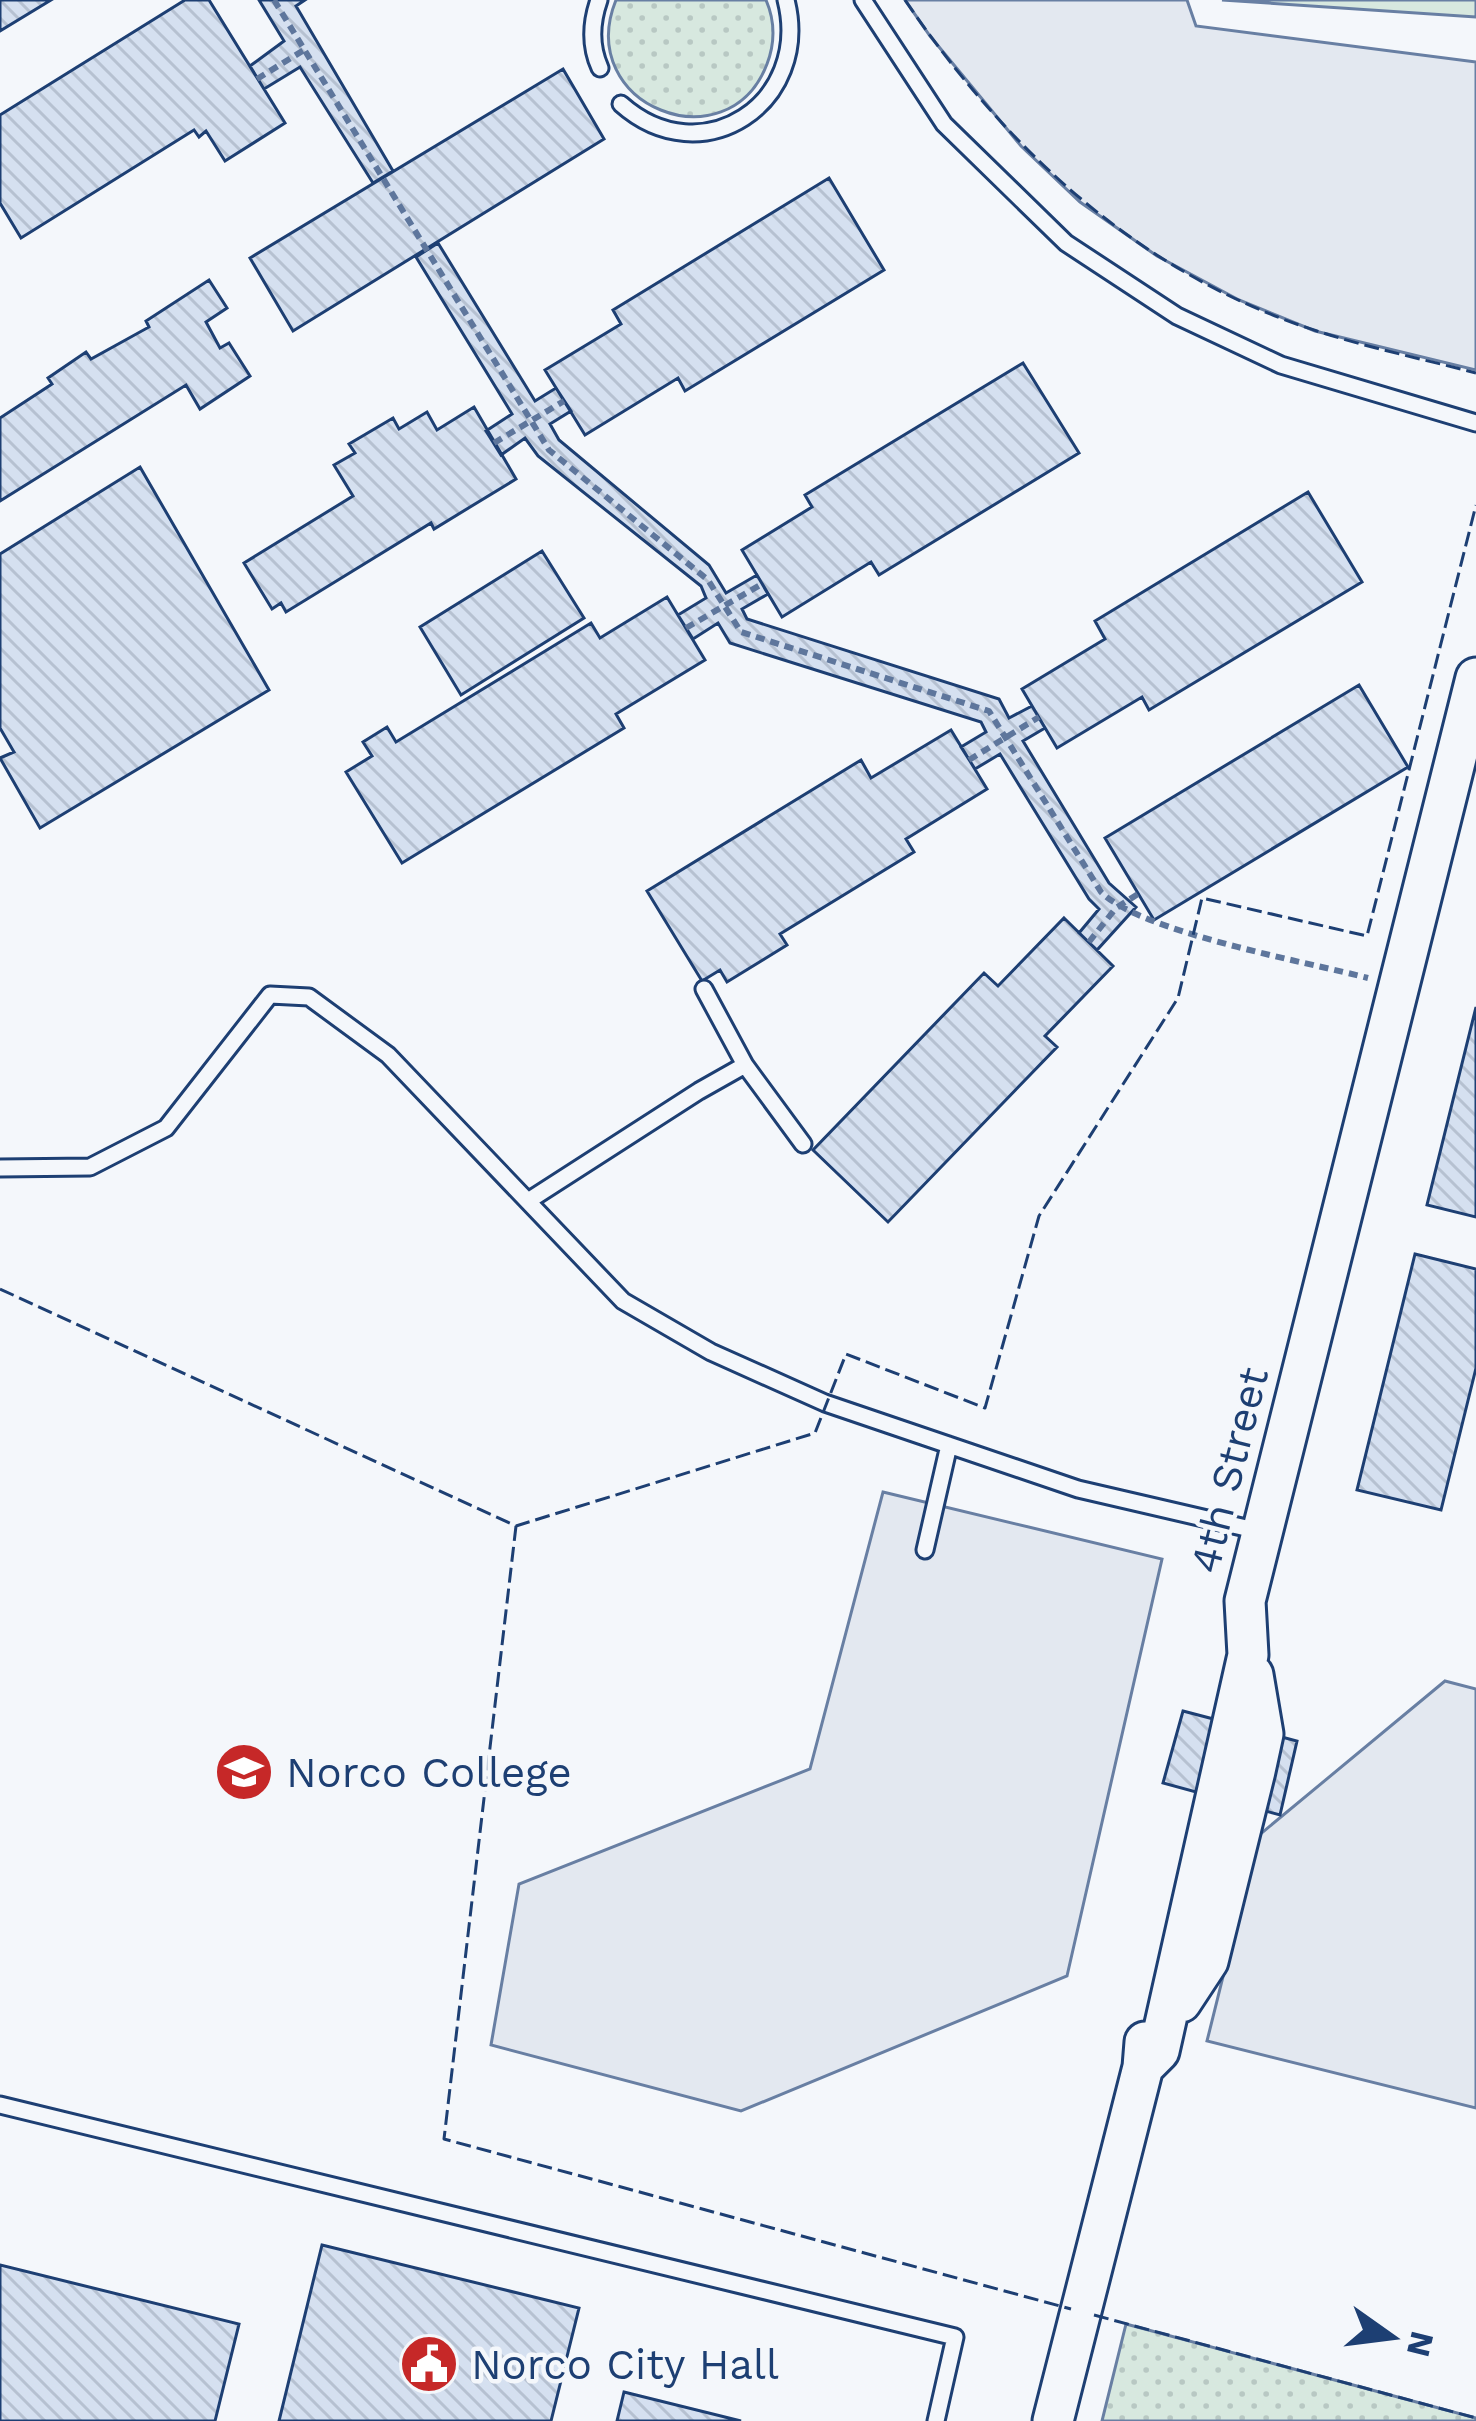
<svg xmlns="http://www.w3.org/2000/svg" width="1476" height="2421" font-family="'Work Sans',sans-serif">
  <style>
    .grass { fill: url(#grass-dots); stroke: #687fa3; stroke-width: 3 }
    .pitch { fill: #d7e8df; stroke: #687fa3; stroke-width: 3 }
    .parking { fill: #e3e8f0; stroke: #687fa3; stroke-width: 3 }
    .building { fill: url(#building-back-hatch); stroke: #1d3f73; stroke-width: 3 }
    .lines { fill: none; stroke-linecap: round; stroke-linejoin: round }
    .service-casing { stroke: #1d3f73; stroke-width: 21 }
    .tertiary-casing { stroke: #1d3f73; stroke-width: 45 }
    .path { stroke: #5e769c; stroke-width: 6; stroke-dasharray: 9 6; stroke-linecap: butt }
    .service { stroke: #f4f7fb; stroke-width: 15 }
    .tertiary { stroke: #f4f7fb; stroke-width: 39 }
    .fence { stroke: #1d3f73; stroke-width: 3; stroke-dasharray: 15 6; stroke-linecap: butt }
    .labels { text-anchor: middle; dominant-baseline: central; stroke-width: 9; stroke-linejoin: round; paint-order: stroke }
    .street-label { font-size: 42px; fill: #1d3f73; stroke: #f4f7fb }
    .poi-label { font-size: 42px; fill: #1d3f73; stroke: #f4f7fb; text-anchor: start }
  </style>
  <defs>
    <pattern id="grass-dots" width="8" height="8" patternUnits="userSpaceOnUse" patternTransform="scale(3)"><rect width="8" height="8" fill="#d7e8df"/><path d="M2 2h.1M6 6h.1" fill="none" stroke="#b8c8c3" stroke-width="1.8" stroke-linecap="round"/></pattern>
    <pattern id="building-back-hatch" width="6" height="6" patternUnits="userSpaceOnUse" patternTransform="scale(3)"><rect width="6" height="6" fill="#d5e0f0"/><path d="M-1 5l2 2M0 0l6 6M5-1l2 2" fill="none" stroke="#b6c1d1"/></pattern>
  </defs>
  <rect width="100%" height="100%" fill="#f4f7fb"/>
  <path class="grass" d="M 616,0 L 766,0 C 775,21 775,43 767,64 C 728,166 573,106 616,0 Z
    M 1126,2324 L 1476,2418 L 1476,2421 L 1102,2421 Z"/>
  <path class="pitch" d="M 1222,0 L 1476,0 L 1476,17 Z"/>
  <path class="parking" d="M 905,0 L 1187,0 L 1196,26 L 1476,62 L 1476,370 L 1315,331 L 1239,300 L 1157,256 L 1080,202 L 1021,146 L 930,36 Z
    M 883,1492 L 1162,1559 L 1067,1976 L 741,2111 L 491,2045 L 519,1884 L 810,1769 Z
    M 1445,1681 L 1476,1689 L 1476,2108 L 1207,2041 L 1258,1836 Z"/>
  <path class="building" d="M 0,0 L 51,0 L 0,31 Z
    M 185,0 L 209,0 L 285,123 L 225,161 L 206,131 L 199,137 L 194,130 L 21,238 L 0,203 L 0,115 Z
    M 259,0 L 305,0 L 296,6 L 393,171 L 373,183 L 300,67 L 264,89 L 250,66 L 284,41 Z
    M 563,69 L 604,139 L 293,331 L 250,258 Z
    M 829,178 L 884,270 L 685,391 L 678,378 L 585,435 L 545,370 L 621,324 L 613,310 Z
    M 438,243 L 535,401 L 556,388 L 571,411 L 550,424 L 559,440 L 709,565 L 726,593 L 757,575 L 768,594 L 742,609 L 747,619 L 999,699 L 1009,718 L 1032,706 L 1045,728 L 1023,741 L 1109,883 L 1136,907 L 1097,950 L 1079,933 L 1099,909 L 1089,899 L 1000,754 L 975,769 L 961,747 L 986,732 L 981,722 L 730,643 L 718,623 L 693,639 L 678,615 L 706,598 L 701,586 L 538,456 L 525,438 L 501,455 L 486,431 L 512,414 L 416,257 Z
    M 209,280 L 227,308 L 206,322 L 220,348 L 229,343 L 250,376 L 200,409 L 186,385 L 0,501 L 0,418 L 52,384 L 48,378 L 86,352 L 91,359 L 149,327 L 146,321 Z
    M 1023,363 L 1079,453 L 879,575 L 871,562 L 782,617 L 742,550 L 812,507 L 805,495 Z
    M 474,407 L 516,479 L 434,529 L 431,523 L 286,612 L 281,603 L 272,609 L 244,563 L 353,496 L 334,465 L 355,453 L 349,444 L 393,418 L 399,429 L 427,412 L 437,430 Z
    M 140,467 L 269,690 L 40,828 L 0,758 L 14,752 L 0,728 L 0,554 Z
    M 1308,492 L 1362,582 L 1149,710 L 1142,697 L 1057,748 L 1022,689 L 1105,639 L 1095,621 Z
    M 542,551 L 584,618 L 461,695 L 420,627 Z
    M 667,597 L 705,660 L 616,714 L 624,728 L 402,863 L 346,772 L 372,756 L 363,742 L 387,727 L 396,742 L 591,623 L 600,638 Z
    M 1359,685 L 1408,767 L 1154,920 L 1105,838 Z
    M 951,730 L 987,789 L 906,839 L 914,852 L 780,934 L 787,945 L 727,982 L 720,970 L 702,981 L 647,891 L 861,760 L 871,778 Z
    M 1064,918 L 1113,966 L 1045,1036 L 1057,1047 L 888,1222 L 813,1150 L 984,973 L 998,986 Z
    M 1476,1007 L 1476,1217 L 1427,1205 Z
    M 1415,1254 L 1476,1269 L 1476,1368 L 1441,1510 L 1357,1490 Z
    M 1183,1711 L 1297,1741 L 1280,1815 L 1163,1783 Z
    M 322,2245 L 579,2308 L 551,2421 L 279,2421 Z
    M 322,2245 L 579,2308 L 551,2421 L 279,2421 Z
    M 0,2265 L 239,2324 L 215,2421 L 0,2421 Z
    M 0,2265 L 239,2324 L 215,2421 L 0,2421 Z
    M 624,2392 L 741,2421 L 617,2421 Z
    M 624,2392 L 741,2421 L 617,2421 Z"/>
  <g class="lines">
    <g class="service-casing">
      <path id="service" d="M 599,0 C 591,23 590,46 600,68
        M 863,0 L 944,124 L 1066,243 L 1177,316 L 1281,365 L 1476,423
        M 621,104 C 702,176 812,103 786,0
        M 745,1065 L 803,1144
        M 0,1168 L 90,1167 L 166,1128 L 270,995 L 309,997 L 388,1055 L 623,1301 L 711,1352 L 825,1403 L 1078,1489 L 1259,1531
        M 528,1201 L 699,1091 L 745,1065 L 704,989
        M 925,1550 L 949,1445
        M 0,2105 L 955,2337 L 936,2421"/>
    </g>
    <g class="tertiary-casing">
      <path id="tertiary" d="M 1181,2002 L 1208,1961 L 1255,1771 L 1263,1734 L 1253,1675
        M 1143,2067 L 1159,2051 L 1248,1655 L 1245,1601 L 1476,678
        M 1053,2421 L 1143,2067 L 1145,2042"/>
    </g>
    <path class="path" d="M 274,0 L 549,450 L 708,580 L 741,632 L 989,711 L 1101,892 C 1140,932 1307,962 1368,978
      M 257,79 L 304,50
      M 494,443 L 564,401
      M 686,628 L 762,584
      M 969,760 L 1039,717
      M 1089,942 L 1116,908 L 1138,894"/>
    <use href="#service" class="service"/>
    <use href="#tertiary" class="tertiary"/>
    <path class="fence" d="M 905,0 C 1008,151 1140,274 1317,331 C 1369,348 1423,359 1476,373
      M 0,1289 L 516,1526 L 815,1433 L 846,1354 L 985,1408 L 1039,1216 L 1178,998 L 1202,898 L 1367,936 L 1476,505
      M 516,1526 L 444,2139 L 1071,2309
      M 1094,2315 L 1476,2418"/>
  </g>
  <defs>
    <g id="university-disc" transform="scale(3)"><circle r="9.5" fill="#c62828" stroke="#f4f7fb"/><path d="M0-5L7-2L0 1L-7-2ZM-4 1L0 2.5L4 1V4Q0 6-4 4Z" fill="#fff"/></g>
    <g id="civic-disc" transform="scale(3)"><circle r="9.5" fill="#c62828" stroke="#f4f7fb"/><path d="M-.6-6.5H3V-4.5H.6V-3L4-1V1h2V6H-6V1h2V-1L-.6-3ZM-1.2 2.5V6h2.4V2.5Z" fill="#fff"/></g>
  </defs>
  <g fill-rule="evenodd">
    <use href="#university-disc" x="244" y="1772"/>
    <use href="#civic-disc" x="429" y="2364"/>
  </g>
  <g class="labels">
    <g class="street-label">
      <text transform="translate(1229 1470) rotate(-76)">4th Street</text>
    </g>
    <g class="poi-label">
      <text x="286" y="1772">Norco College</text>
      <text x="471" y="2364">Norco City Hall</text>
    </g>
  </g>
  <g transform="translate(1392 2337) rotate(104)" stroke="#f4f7fb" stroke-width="9" paint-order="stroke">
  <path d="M0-9L21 45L0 30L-21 45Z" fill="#1d3f73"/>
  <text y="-18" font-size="33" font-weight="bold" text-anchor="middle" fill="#1d3f73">N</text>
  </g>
</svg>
